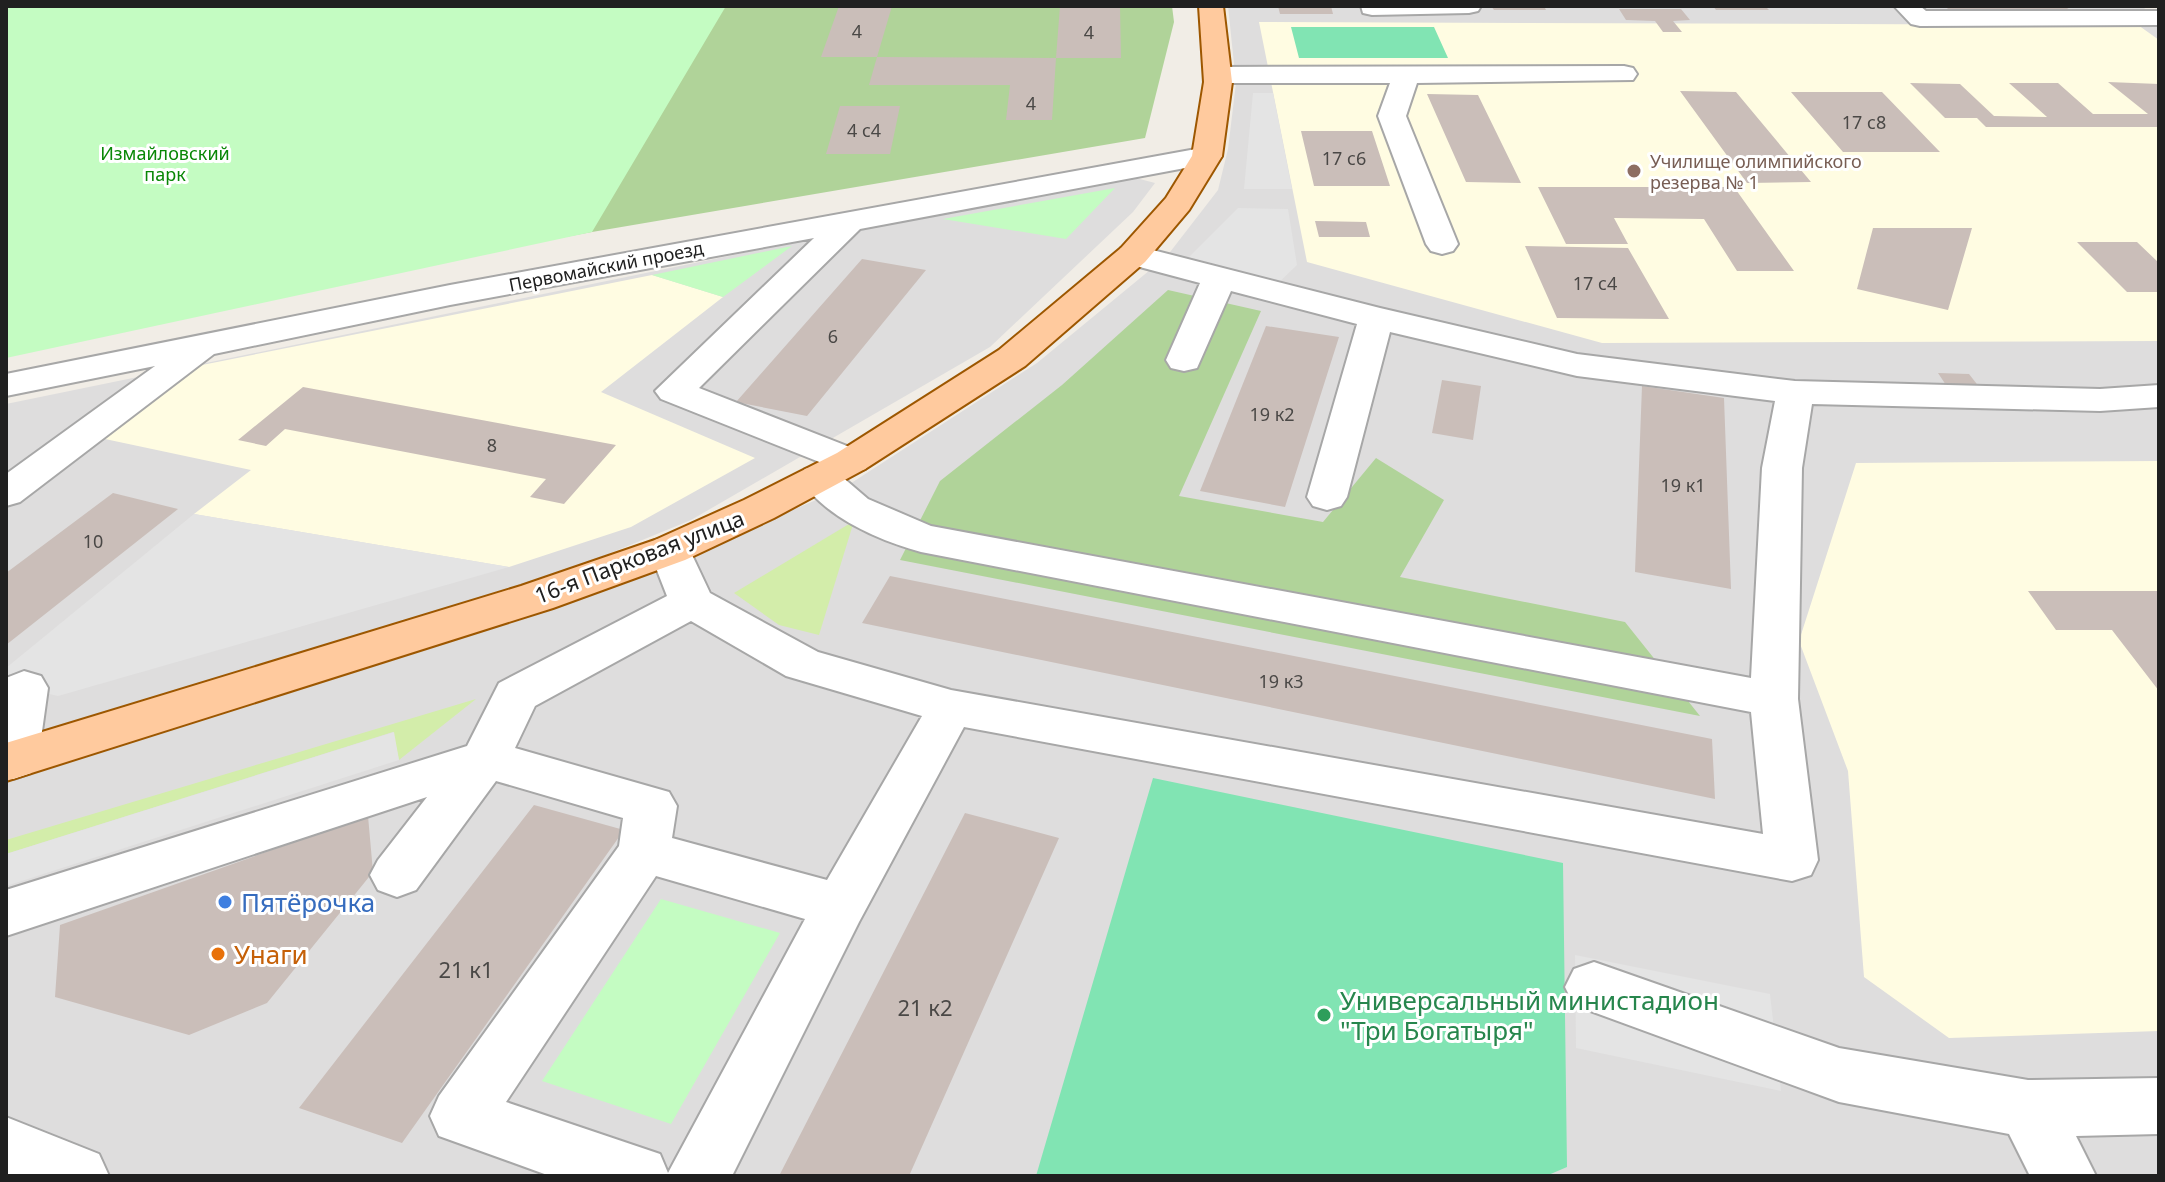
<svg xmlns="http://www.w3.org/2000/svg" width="2165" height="1182" font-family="'Noto Sans',sans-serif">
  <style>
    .residential { fill: #dedddd }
    .education { fill: #fffce2 }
    .grass { fill: #d3edaa }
    .forest { fill: #b0d399 }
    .park { fill: #c4fcc2 }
    .pitch { fill: #81e4b3 }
    .parking { fill: #e4e4e4 }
    .building { fill: #cabeb9 }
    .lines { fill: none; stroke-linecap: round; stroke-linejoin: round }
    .minor-casing { stroke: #a7a7a7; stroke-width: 4 }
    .major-casing { stroke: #9d5700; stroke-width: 4 }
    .minor { fill: #fff; fill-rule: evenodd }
    .major { fill: #ffca9e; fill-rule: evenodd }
    .education-dot { fill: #8d6e63; stroke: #fff; stroke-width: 3 }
    .shop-dot { fill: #3f7fe0; stroke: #fff; stroke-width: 3 }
    .food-dot { fill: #e8710a; stroke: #fff; stroke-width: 3 }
    .leisure-dot { fill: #2e9e5b; stroke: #fff; stroke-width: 3 }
    .labels { text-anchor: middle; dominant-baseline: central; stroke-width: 6; stroke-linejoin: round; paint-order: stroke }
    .number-label { font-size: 18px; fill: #4a4846 }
    .far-park-label { font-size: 18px; fill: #098706; stroke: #fff }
    .far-education-label { font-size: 18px; fill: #785e54; stroke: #fff; text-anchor: start }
    .far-street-label { font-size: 18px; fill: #202020; stroke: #fff }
    .street-label { font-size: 22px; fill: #202020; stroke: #fff }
    .near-number-label { font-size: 22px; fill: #4a4846 }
    .near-shop-label { font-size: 26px; fill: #366cbe; stroke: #fff; text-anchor: start }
    .near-food-label { font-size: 26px; fill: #c56008; stroke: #fff; text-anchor: start }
    .near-leisure-label { font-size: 26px; fill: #27864d; stroke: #fff; text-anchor: start }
  </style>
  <rect width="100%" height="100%" fill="#f1ede6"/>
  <path class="residential" d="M 1228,6 L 2141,6 L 2159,18 L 2159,1176 L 6,1176 L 6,774 L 651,570 L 842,489 L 1037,363 L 1167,256 L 1218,190 L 1228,149 L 1236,83 Z
    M 1136,178 L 1155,183 L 1133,212 L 990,347 L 691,520 L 528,587 L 6,749 L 6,404 L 797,242 Z"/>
  <path class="education" d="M 1259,22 L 2138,25 L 2159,40 L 2159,341 L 1602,343 L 1307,262 Z
    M 652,275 L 723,297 L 601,392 L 755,458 L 631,527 L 509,567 L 194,514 L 251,470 L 105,439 L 202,365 Z
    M 2159,461 L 2159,1031 L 1949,1038 L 1864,977 L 1848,771 L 1799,641 L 1856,463 Z"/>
  <path class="grass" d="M 854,521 L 819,635 L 779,625 L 734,593 Z
    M 476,699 L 399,760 L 393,732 L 6,854 L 6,840 Z"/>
  <path class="forest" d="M 6,6 L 1172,6 L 1174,22 L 1145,138 L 592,232 L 6,342 Z
    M 1168,290 L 1261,311 L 1179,496 L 1323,522 L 1376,458 L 1444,500 L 1400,577 L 1625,622 L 1700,716 L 900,560 L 940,481 L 1062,385 Z"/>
  <path class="park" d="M 6,6 L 726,6 L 592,232 L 6,358 Z
    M 1115,188 L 1066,239 L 943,219 Z
    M 792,246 L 723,297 L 652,275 Z
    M 661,899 L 780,933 L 671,1124 L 542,1081 Z"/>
  <path class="pitch" d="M 1291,27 L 1434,27 L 1448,58 L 1299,58 Z
    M 1153,778 L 1563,863 L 1567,1167 L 1546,1176 L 1036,1176 Z"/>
  <path class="parking" d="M 1253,93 L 1273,93 L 1292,189 L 1244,189 Z
    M 1238,208 L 1288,209 L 1297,265 L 1273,288 L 1181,265 Z
    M 194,514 L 509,567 L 58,696 L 6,684 L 6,668 Z
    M 394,732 L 399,760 L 6,886 L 6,854 Z
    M 1575,955 L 1770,994 L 1781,1091 L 1576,1048 Z"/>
  <path class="building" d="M 839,6 L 892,6 L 877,57 L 821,57 Z
    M 1060,6 L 1120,6 L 1121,58 L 1056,58 Z
    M 1278,6 L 1331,6 L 1333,14 L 1280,14 Z
    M 1491,6 L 1544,6 L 1546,10 L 1494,10 Z
    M 1713,6 L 1765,6 L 1769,10 L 1716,10 Z
    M 1945,6 L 2064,6 L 2070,10 L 1949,10 Z
    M 1619,9 L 1681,9 L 1690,20 L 1673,21 L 1682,32 L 1663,32 L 1655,21 L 1626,20 Z
    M 877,57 L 1056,58 L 1052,120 L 1006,120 L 1010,85 L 869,85 Z
    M 2108,82 L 2159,84 L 2159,127 L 1986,127 L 1977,118 L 1945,118 L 1910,83 L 1960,84 L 1994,116 L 2047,117 L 2009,83 L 2058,83 L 2093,114 L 2148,114 Z
    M 1680,91 L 1736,92 L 1811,182 L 1747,183 Z
    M 1791,92 L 1882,92 L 1940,152 L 1843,152 Z
    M 1427,94 L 1478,95 L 1521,183 L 1466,182 Z
    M 840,106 L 900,106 L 890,154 L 826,154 Z
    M 1301,131 L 1372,131 L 1390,186 L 1314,186 Z
    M 1538,187 L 1734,187 L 1794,271 L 1737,271 L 1704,219 L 1614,218 L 1628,244 L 1566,244 Z
    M 1315,221 L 1366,222 L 1370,237 L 1319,237 Z
    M 1873,228 L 1972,228 L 1948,310 L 1857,289 Z
    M 2077,242 L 2137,242 L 2159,263 L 2159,292 L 2127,292 Z
    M 1525,246 L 1628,248 L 1669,319 L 1557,318 Z
    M 862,259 L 926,270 L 807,416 L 736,402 Z
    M 1266,326 L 1339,337 L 1285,507 L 1200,491 Z
    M 1938,373 L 1969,374 L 1980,388 L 1948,388 Z
    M 1442,380 L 1481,386 L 1473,440 L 1432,433 Z
    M 1642,386 L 1724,398 L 1731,589 L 1635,572 Z
    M 303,387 L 616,445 L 564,504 L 530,497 L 546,479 L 285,429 L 266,446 L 238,440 Z
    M 113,493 L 178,509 L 6,645 L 6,573 Z
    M 890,576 L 1712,739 L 1715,799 L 862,623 Z
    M 2028,591 L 2159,591 L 2159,691 L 2112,630 L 2056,630 Z
    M 534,805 L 624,830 L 402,1143 L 299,1108 Z
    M 965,813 L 1059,838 L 909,1176 L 779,1176 Z
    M 368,816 L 373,872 L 267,1003 L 189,1035 L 55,997 L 60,925 Z"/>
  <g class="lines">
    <g class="minor-casing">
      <path id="minor" d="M 1361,6 L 1481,6 L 1478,11 L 1469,13 L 1372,15 L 1363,13 Z
        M 1894,6 L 1920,6 L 1926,11 L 2159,11 L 2159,25 L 1920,26 L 1911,24 Z
        M 1624,66 L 1633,68 L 1637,74 L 1633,80 L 1417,83 L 1406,116 L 1458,244 L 1453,251 L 1442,254 L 1431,251 L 1426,244 L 1378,116 L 1390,83 L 1218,83 L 1209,81 L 1205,75 L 1209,69 L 1218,67 Z
        M 1207,147 L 1217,150 L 1222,156 L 1217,162 L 860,229 L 699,388 L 865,453 L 871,461 L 865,469 L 851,473 L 837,469 L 661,399 L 655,391 L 814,238 L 450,305 L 214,354 L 20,502 L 6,506 L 6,474 L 155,366 L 6,396 L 6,374 L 450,285 Z
        M 1133,245 L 1380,308 L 1577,354 L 1795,381 L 2100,389 L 2159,385 L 2159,407 L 2100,411 L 1812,404 L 1802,468 L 1798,699 L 1818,860 L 1811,875 L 1792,881 L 964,727 L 859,922 L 732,1176 L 550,1176 L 439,1136 L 430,1116 L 439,1096 L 619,846 L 623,818 L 496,781 L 416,890 L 397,897 L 378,890 L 370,875 L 378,860 L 427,797 L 6,936 L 6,890 L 467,746 L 499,683 L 667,596 L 649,550 L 655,540 L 670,536 L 685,540 L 710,593 L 818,652 L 951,690 L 1763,834 L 1751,712 L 921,552 C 877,540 825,517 799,478 L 805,469 L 819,466 L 833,469 L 868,499 L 931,526 L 1751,678 L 1762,468 L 1775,401 L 1577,376 L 1390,332 L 1347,497 L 1341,506 L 1327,510 L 1313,506 L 1307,497 L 1357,324 L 1231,291 L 1197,368 L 1184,371 L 1171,368 L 1166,360 L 1200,283 L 1121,262 L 1117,255 L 1121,248 ZM 691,621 L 786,676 L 922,716 L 827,880 L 672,838 L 677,806 L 669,792 L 515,748 L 535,706 ZM 656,876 L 805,919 L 668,1173 L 660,1154 L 506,1102 Z
        M 24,671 L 41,676 L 48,688 L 38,760 L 31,773 L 13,779 L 6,777 L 6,678 Z
        M 1594,962 L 1839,1048 L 2028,1080 L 2159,1078 L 2159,1134 L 2076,1136 L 2096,1176 L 2030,1176 L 2009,1134 L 1839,1102 L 1574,1005 L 1565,987 L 1574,969 Z
        M 6,1117 L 99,1154 L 109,1176 L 6,1176 Z"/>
    </g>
    <g class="major-casing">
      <path id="major" d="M 1199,6 L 1223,6 L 1232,82 L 1222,156 L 1189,210 L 1145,262 L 1025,366 L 865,469 L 774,518 L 685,560 L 553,608 L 6,781 L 6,743 L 521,586 L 655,540 L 744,500 L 837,453 L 999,350 L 1121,248 L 1166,198 L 1192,156 L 1204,82 Z"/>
    </g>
    <use href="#minor" class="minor"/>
    <use href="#major" class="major"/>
  </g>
  <circle class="education-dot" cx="1634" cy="171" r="8"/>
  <circle class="shop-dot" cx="225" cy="902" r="8"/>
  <circle class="food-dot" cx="218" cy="954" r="8"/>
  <circle class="leisure-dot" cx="1324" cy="1015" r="8"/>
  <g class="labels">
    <g class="number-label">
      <text x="857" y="31">4</text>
      <text x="1089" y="32">4</text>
      <text x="1031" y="103">4</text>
      <text x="1864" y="122">17 с8</text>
      <text x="864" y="130">4 с4</text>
      <text x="1344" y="158">17 с6</text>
      <text x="1595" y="283">17 с4</text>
      <text x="833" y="336">6</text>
      <text x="1272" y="414">19 к2</text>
      <text x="492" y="445">8</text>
      <text x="1683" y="485">19 к1</text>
      <text x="93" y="541">10</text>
      <text x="1281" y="681">19 к3</text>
    </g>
    <g class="far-park-label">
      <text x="165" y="153">Измайловский<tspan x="165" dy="21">парк</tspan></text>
    </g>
    <g class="far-education-label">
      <text x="1650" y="161">Училище олимпийского<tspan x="1650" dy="21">резерва № 1</tspan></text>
    </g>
    <g class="far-street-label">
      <text transform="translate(606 266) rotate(-11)">Первомайский проезд</text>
    </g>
    <g class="street-label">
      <text transform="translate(639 556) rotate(-21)">16-я Парковая улица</text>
    </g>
    <g class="near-number-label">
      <text x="466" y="969">21 к1</text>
      <text x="925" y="1007">21 к2</text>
    </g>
    <g class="near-shop-label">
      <text x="241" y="902">Пятёрочка</text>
    </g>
    <g class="near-food-label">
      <text x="234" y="954">Унаги</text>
    </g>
    <g class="near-leisure-label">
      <text x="1340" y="1000">Универсальный министадион<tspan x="1340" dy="30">"Три Богатыря"</tspan></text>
    </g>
  </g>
  <rect width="2165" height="1182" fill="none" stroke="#202020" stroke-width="16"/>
</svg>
